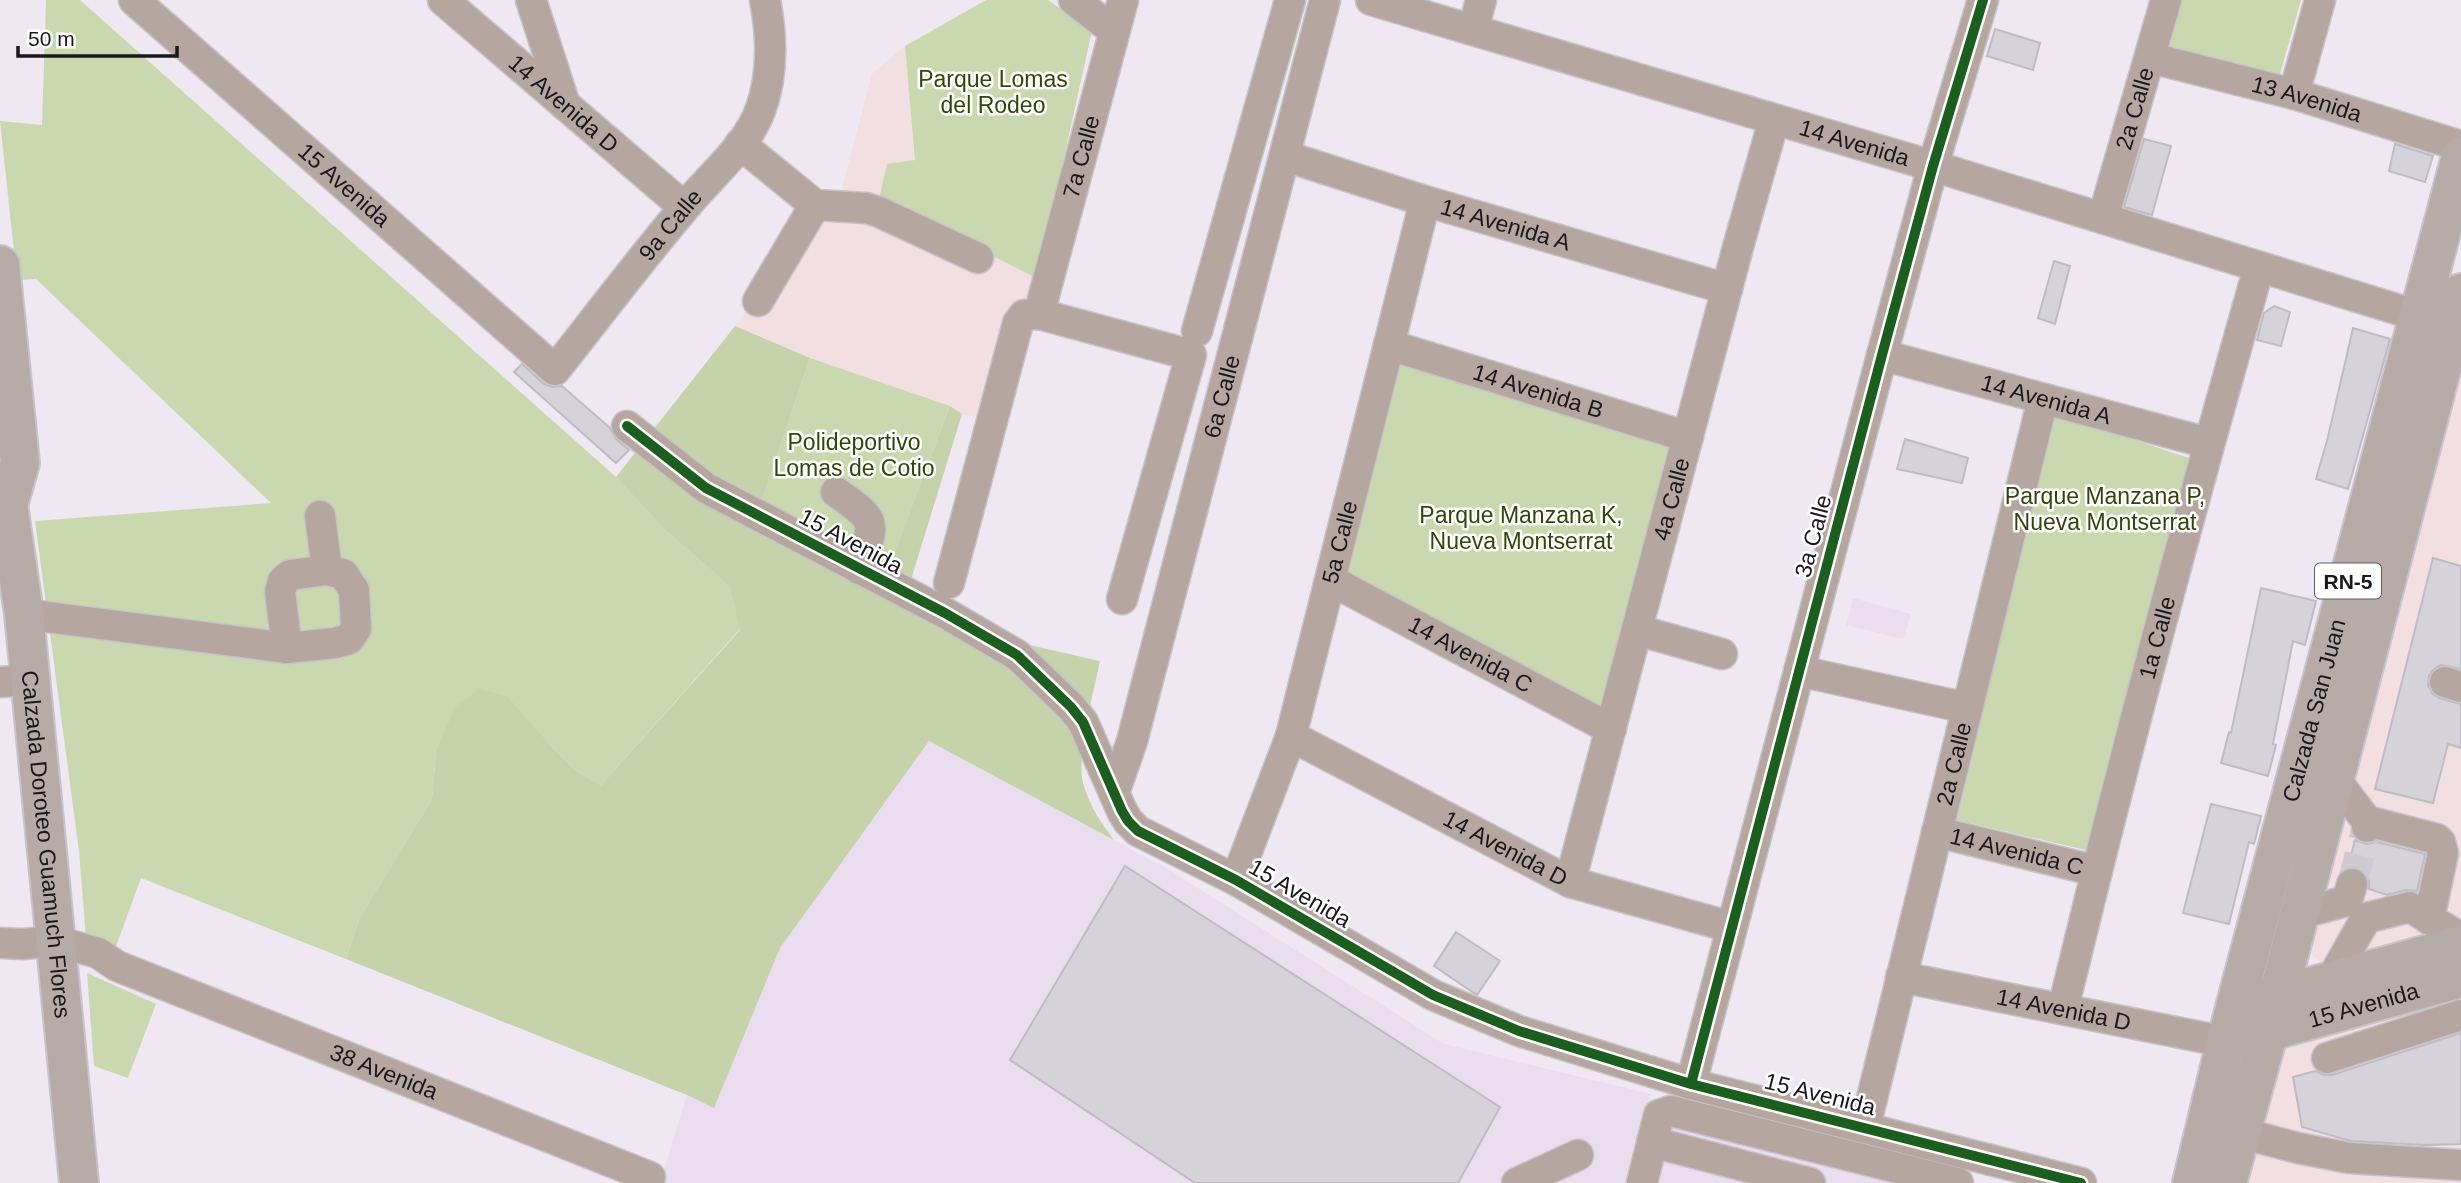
<svg xmlns="http://www.w3.org/2000/svg" width="2461" height="1183" font-family="Helvetica,sans-serif">
  <style>
    .commercial { fill: #f1dfe1 }
    .built { fill: #e9ddef }
    .green { fill: #cad8b0 }
    .forest { fill: #c5d2aa }
    .building { fill: #d5d2da; stroke: #bfbbc4; stroke-width: 2 }
    .lines { fill: none; stroke-linecap: round; stroke-linejoin: round }
    .minor-tunnel { stroke: #cfc9d2; stroke-width: 30; stroke-dasharray: 30 15; stroke-linecap: butt }
    .minor-casing { stroke: #c8c3cb; stroke-width: 33 }
    .major-casing { stroke: #c8c3cb; stroke-width: 42 }
    .minor { stroke: #b5a7a0; stroke-width: 30 }
    .major { stroke: #b7aba7; stroke-width: 38 }
    .cycleway-casing { stroke: #fff; stroke-width: 15 }
    .cycleway { stroke: #1b5e20; stroke-width: 10 }
    .labels { text-anchor: middle; dominant-baseline: central; stroke-width: 5; stroke-linejoin: round; paint-order: stroke }
    .shield { fill: #fff; stroke: #5f5d61; stroke-width: 2 }
    .shield-label { font-size: 21px; font-weight: bold; fill: #1b171d }
    .park-label { font-size: 23px; fill: #334508; stroke: #fff }
    .street-label { font-size: 23px; fill: #1b171d; stroke: #fff }
  </style>
  <rect width="100%" height="100%" fill="#efe8f2"/>
  <path class="commercial" d="M 905,46 L 916,160 L 1037,278 L 994,420 L 962,414 L 950,406 L 810,358 L 735,326 L 841,192 L 872,74 Z
    M 2461,351 L 2461,924 L 2323,964 L 2303,947 Z
    M 2461,991 L 2461,1183 L 2248,1183 L 2289,1036 Z"/>
  <path class="built" d="M 1853,598 L 1911,614 L 1903,639 L 1846,625 Z
    M 929,740 L 1171,871 L 1444,1044 L 1651,1094 L 1646,1115 L 1934,1183 L 660,1183 L 687,1095 L 714,1108 L 780,948 Z"/>
  <path class="green" d="M 46,0 L 80,0 L 616,477 L 663,528 L 729,586 L 740,629 L 601,785 L 576,771 L 548,743 L 436,752 L 432,799 L 359,919 L 346,959 L 141,878 L 114,952 L 86,938 L 79,851 L 35,521 L 271,503 L 36,279 L 17,280 L 0,121 L 42,125 Z
    M 986,0 L 1048,0 L 1092,31 L 1037,278 L 879,200 L 887,164 L 915,160 L 905,46 Z
    M 2173,0 L 2301,0 L 2276,88 L 2158,55 Z
    M 810,358 L 950,406 L 883,582 L 756,518 Z
    M 1402,358 L 1678,444 L 1604,714 L 1347,578 Z
    M 2053,413 L 2192,459 L 2086,850 L 1957,820 Z
    M 87,973 L 156,1004 L 128,1078 L 94,1066 Z"/>
  <path class="forest" d="M 735,326 L 810,358 L 756,518 L 883,582 L 950,406 L 962,414 L 909,586 L 933,623 L 1100,661 C 1094,692 1076,754 1083,783 C 1089,805 1101,823 1114,840 L 929,741 L 780,948 L 714,1108 L 687,1095 L 346,959 L 359,919 L 432,799 L 436,752 L 455,707 L 479,689 L 507,696 L 548,743 L 576,771 L 601,785 L 740,630 L 729,586 L 663,528 L 616,477 Z"/>
  <path class="building" d="M 1995,29 L 2040,43 L 2033,70 L 1987,56 Z
    M 2144,139 L 2171,146 L 2152,215 L 2124,207 Z
    M 2395,144 L 2433,156 L 2425,182 L 2389,171 Z
    M 2054,261 L 2070,266 L 2055,324 L 2038,318 Z
    M 2274,306 L 2290,312 L 2281,346 L 2257,340 L 2264,313 Z
    M 2353,328 L 2390,339 L 2348,489 L 2316,479 L 2328,437 Z
    M 522,364 L 544,384 L 553,387 L 562,386 L 610,428 L 616,439 L 629,450 L 616,463 L 514,372 Z
    M 1905,439 L 1968,458 L 1962,483 L 1897,469 Z
    M 2433,558 L 2461,566 L 2461,669 L 2441,665 L 2434,669 L 2429,676 L 2428,685 L 2432,693 L 2439,698 L 2461,704 L 2461,748 L 2448,744 L 2433,803 L 2375,789 Z
    M 2261,588 L 2316,601 L 2305,645 L 2293,641 L 2273,744 L 2276,745 L 2268,776 L 2221,763 L 2229,732 L 2231,733 Z
    M 2211,804 L 2261,816 L 2254,844 L 2249,842 L 2229,924 L 2183,913 Z
    M 2355,840 L 2366,844 L 2377,842 L 2425,854 L 2417,891 L 2406,890 L 2387,895 L 2369,889 L 2369,881 L 2365,872 L 2358,867 L 2348,867 Z
    M 1125,866 L 1500,1107 L 1458,1183 L 1195,1183 L 1010,1060 Z
    M 1456,932 L 1500,961 L 1477,995 L 1434,966 Z
    M 2461,1033 L 2461,1144 L 2424,1145 L 2351,1141 L 2302,1127 L 2293,1077 L 2315,1071 L 2324,1075 L 2332,1075 Z"/>
  <g class="lines">
    <path class="minor-tunnel" d="M 2352,884 L 2367,827"/>
    <g class="minor-casing">
      <g id="minor">
        <path id="s1" d="M 134,0 L 555,370 C 598,316 640,260 685,207 C 709,177 746,148 760,111 C 773,76 772,36 765,0"/>
        <path id="s2" d="M 443,0 L 684,207"/>
        <path d="M 531,0 L 565,105"/>
        <path d="M 1074,0 L 1114,31"/>
        <path id="s3" d="M 1371,0 L 1933,166 L 2419,316"/>
        <path d="M 1473,30 L 1481,0"/>
        <path id="s4" d="M 2151,58 L 2294,94 L 2461,146"/>
        <path d="M 2294,94 L 2320,0"/>
        <path d="M 740,144 L 815,205 L 866,208 L 879,212 L 978,258"/>
        <path id="s5" d="M 1285,156 L 1425,201 L 1727,289"/>
        <path id="s6" d="M 2103,218 L 2166,0"/>
        <path d="M 758,301 L 815,205"/>
        <path id="s7" d="M 1039,314 L 1123,0"/>
        <path d="M 1197,331 L 1290,0"/>
        <path id="s8" d="M 1389,345 L 1688,437"/>
        <path id="s9" d="M 1882,355 L 2208,443"/>
        <path d="M 627,426 L 706,488 L 945,613 L 1017,655 L 1071,707 L 1083,722 L 1122,811 L 1128,821 L 1138,831 L 1236,880 L 1433,995 L 1519,1031 L 1691,1084 L 2081,1183"/>
        <path d="M 836,492 C 879,522 875,521 859,569"/>
        <path d="M 320,516 L 327,570"/>
        <path id="s10" d="M 1330,580 L 1611,729"/>
        <path d="M 949,583 L 1018,323 L 1024,315 L 1039,314 L 1191,355 L 1122,599"/>
        <path d="M 24,614 L 287,648 L 335,643 L 349,639 L 356,629 L 354,590 L 343,574 L 327,570 L 290,575 L 283,581 L 280,592 L 287,648"/>
        <path d="M 1637,630 L 1722,654"/>
        <path d="M 1799,671 L 1967,708"/>
        <path d="M 0,682 L 30,680"/>
        <path d="M 2445,682 L 2461,687"/>
        <path id="s11" d="M 1291,736 L 1570,882 L 1731,927"/>
        <path d="M 2334,778 L 2367,821 L 2367,827"/>
        <path id="s12" d="M 1114,793 L 1132,741 L 1325,0"/>
        <path d="M 2367,821 L 2437,839 L 2440,842 L 2443,853 L 2429,919"/>
        <path id="s13" d="M 1937,832 L 2097,871"/>
        <path id="s14" d="M 1236,880 L 1291,736 L 1425,201"/>
        <path id="s15" d="M 1570,882 L 1738,247 L 1774,120"/>
        <path d="M 2298,914 L 2347,901 L 2352,884"/>
        <path id="s16" d="M 0,943 L 23,944 L 56,941 L 98,953 L 117,966 L 650,1177"/>
        <path id="s17" d="M 1901,977 L 2226,1042"/>
        <path d="M 2330,982 L 2366,918 L 2410,907 L 2461,938"/>
        <path id="s18" d="M 2063,1009 C 2123,760 2189,513 2259,267"/>
        <path d="M 2327,1058 L 2461,1015"/>
        <path d="M 1691,1084 L 1882,355 L 1933,166 L 1983,0"/>
        <path id="s19" d="M 1865,1127 L 2043,399"/>
        <path d="M 2241,1133 L 2298,1148 L 2349,1158 L 2461,1165"/>
        <path d="M 1652,1142 L 1810,1183"/>
        <path d="M 1517,1183 L 1578,1155"/>
        <path d="M 1642,1183 L 1659,1115 L 1671,1111 L 1958,1183"/>
      </g>
    </g>
    <g class="major-casing">
      <g id="major">
        <path d="M 0,265 L 20,463 L 8,505"/>
        <path id="s20" d="M 0,484 L 8,505 L 24,614 L 79,1183"/>
        <path d="M 2255,1002 L 2461,945"/>
        <path id="s21" d="M 2249,1037 L 2461,978"/>
        <path id="s22" d="M 2192,1183 L 2226,1042 L 2461,157"/>
        <path d="M 2227,1183 L 2269,1031 L 2461,293"/>
      </g>
    </g>
    <use href="#minor" class="minor"/>
    <use href="#major" class="major"/>
    <g class="cycleway-casing">
      <path id="cycleway" d="M 627,426 L 706,488 L 945,613 L 1017,655 L 1071,707 L 1083,722 L 1122,811 L 1128,821 L 1138,831 L 1236,880 L 1433,995 L 1519,1031 L 1691,1084 L 2081,1183
        M 1691,1084 L 1882,355 L 1933,166 L 1983,0"/>
    </g>
    <use href="#cycleway" class="cycleway"/>
  </g>
  <g class="labels">
    <rect class="shield" x="2315" y="563.5" width="66" height="35" rx="5"/>
    <g class="shield-label">
      <text x="2348" y="581">RN-5</text>
    </g>
    <g class="park-label">
      <text x="993" y="79">Parque Lomas<tspan x="993" dy="26">del Rodeo</tspan></text>
      <text x="854" y="442">Polideportivo<tspan x="854" dy="26">Lomas de Cotio</tspan></text>
      <text x="2105" y="496">Parque Manzana P,<tspan x="2105" dy="26">Nueva Montserrat</tspan></text>
      <text x="1521" y="515">Parque Manzana K,<tspan x="1521" dy="26">Nueva Montserrat</tspan></text>
    </g>
    <g class="street-label">
      <text stroke="none"><textPath href="#s4" startOffset="161">13 Avenida</textPath></text>
      <text stroke="none"><textPath href="#s2" startOffset="159">14 Avenida D</textPath></text>
      <text stroke="none"><textPath href="#s6" startOffset="114">2a Calle</textPath></text>
      <text stroke="none"><textPath href="#s3" startOffset="504">14 Avenida</textPath></text>
      <text stroke="none"><textPath href="#s7" startOffset="163">7a Calle</textPath></text>
      <text stroke="none"><textPath href="#s1" startOffset="280">15 Avenida</textPath></text>
      <text stroke="none"><textPath href="#s5" startOffset="231">14 Avenida A</textPath></text>
      <text stroke="none"><textPath href="#s1" startOffset="746">9a Calle</textPath></text>
      <text stroke="none"><textPath href="#s8" startOffset="156">14 Avenida B</textPath></text>
      <text stroke="none"><textPath href="#s12" startOffset="411">6a Calle</textPath></text>
      <text stroke="none"><textPath href="#s9" startOffset="170">14 Avenida A</textPath></text>
      <text stroke="none"><textPath href="#s15" startOffset="396">4a Calle</textPath></text>
      <text transform="translate(1813 536) rotate(-75)">3a Calle</text>
      <text transform="translate(851 541) rotate(28)">15 Avenida</text>
      <text stroke="none"><textPath href="#s14" startOffset="354">5a Calle</textPath></text>
      <text stroke="none"><textPath href="#s18" startOffset="383">1a Calle</textPath></text>
      <text stroke="none"><textPath href="#s10" startOffset="159">14 Avenida C</textPath></text>
      <text stroke="none"><textPath href="#s22" startOffset="488">Calzada San Juan</textPath></text>
      <text stroke="none"><textPath href="#s19" startOffset="374">2a Calle</textPath></text>
      <text stroke="none"><textPath href="#s20" startOffset="364">Calzada Doroteo Guamuch Flores</textPath></text>
      <text stroke="none"><textPath href="#s11" startOffset="242">14 Avenida D</textPath></text>
      <text stroke="none"><textPath href="#s13" startOffset="82">14 Avenida C</textPath></text>
      <text transform="translate(1300 893) rotate(30)">15 Avenida</text>
      <text stroke="none"><textPath href="#s21" startOffset="119">15 Avenida</textPath></text>
      <text stroke="none"><textPath href="#s17" startOffset="166">14 Avenida D</textPath></text>
      <text stroke="none"><textPath href="#s16" startOffset="410">38 Avenida</textPath></text>
      <text transform="translate(1820 1094) rotate(14)">15 Avenida</text>
    </g>
  </g>
  <path d="M18 46v10h159v-10" fill="none" stroke="#1b171d" stroke-width="3.5"/>
  <text x="28" y="46" font-size="21" fill="#1b171d" stroke="#ffffff" stroke-width="5" paint-order="stroke">50 m</text>
</svg>
